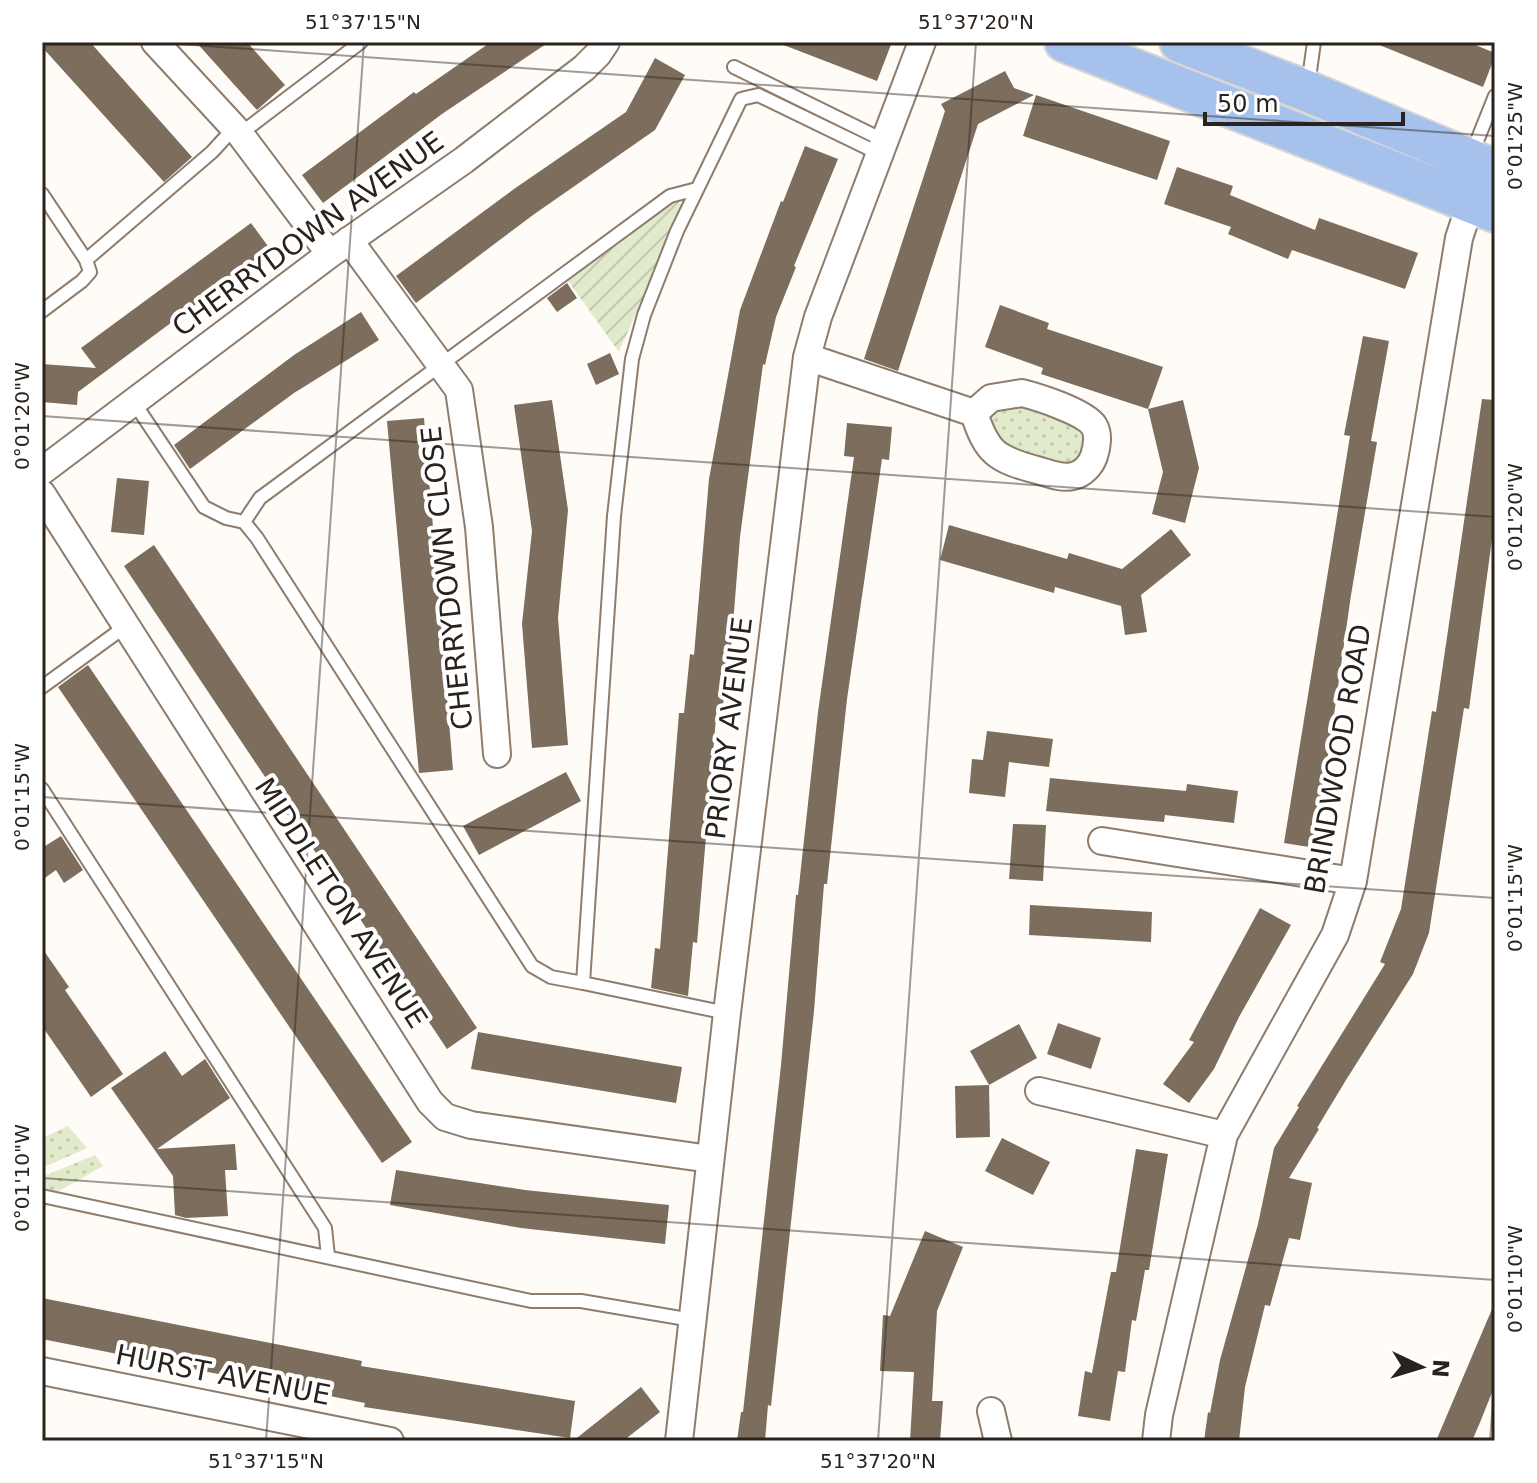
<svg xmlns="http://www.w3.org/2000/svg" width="1537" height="1483" font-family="'DejaVu Sans',sans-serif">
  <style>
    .grass { fill: url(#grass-dots) }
    .garden { fill: url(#garden-furrows) }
    .building { fill: #7c6d5d }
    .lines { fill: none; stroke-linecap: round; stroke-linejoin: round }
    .lane-casing { stroke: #8e7c6d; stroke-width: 16 }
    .street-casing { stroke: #8e7c6d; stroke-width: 30 }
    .primary-casing { stroke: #d9d7d6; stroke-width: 44 }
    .lane { stroke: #fff; stroke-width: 12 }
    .street { stroke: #fff; stroke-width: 26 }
    .primary { stroke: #a6c1ec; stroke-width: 40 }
    .ticks { fill: none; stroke: #2a231d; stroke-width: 2; stroke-opacity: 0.45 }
    .labels { text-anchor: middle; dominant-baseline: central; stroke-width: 8; stroke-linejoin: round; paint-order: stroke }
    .street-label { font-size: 28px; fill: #2a231d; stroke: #fff }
    .neatline { fill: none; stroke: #2a231d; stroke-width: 3 }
    .ticks-label { font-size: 20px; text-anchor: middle; fill: #2a231d }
  </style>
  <defs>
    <pattern id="grass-dots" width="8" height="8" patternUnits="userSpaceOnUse" patternTransform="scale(2)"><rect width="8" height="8" fill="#e1ebcc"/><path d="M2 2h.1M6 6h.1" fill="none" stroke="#c1c9af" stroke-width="1.8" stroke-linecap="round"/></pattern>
    <pattern id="garden-furrows" width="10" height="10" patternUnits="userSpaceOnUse" patternTransform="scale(2)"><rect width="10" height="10" fill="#e1ebcc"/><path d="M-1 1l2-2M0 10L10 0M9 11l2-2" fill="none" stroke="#c1c9af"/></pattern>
  </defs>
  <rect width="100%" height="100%" fill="#fffbf7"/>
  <path class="grass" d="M 1021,405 C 1040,410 1096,425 1082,452 C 1080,456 1078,459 1074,461 C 1060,469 1008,455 998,442 C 993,436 990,427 986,420 L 998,406 Z
    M 68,1126 L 87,1148 L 49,1165 L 42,1166 L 42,1143 L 45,1137 Z
    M 95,1155 L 103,1166 L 59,1191 L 42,1189 L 42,1177 Z"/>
  <path class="garden" d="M 677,201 L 683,206 L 619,352 L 566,278 L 616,246 Z"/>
  <path class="building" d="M 42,42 L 90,42 L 192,157 L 164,182 L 42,47 Z
    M 196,42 L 247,42 L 285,85 L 257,110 Z
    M 491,42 L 549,42 L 442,114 L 323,203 L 302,175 L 414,92 L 416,94 Z
    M 782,42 L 892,42 L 877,81 L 781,44 Z
    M 1372,42 L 1468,42 L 1495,53 L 1495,56 L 1483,87 Z
    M 655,58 L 685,75 L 655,130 L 533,215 L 416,303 L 396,276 L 514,189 L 626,112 Z
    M 1005,71 L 1014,88 L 1034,95 L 978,124 L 898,371 L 864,359 L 945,111 L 941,104 Z
    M 1036,95 L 1170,141 L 1157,180 L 1023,136 Z
    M 805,146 L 838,159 L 794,266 L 796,267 L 776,317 L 765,365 L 763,364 L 740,537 L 731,649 L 728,649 L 723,707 L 717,706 L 697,943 L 693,942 L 688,996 L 651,988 L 655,948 L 660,949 L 679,713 L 684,713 L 690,654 L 694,655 L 709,479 L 740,310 L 781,201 L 783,202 Z
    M 1177,167 L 1233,186 L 1230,195 L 1315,230 L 1319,218 L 1418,253 L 1405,289 L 1292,250 L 1288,259 L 1228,234 L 1231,227 L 1164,204 Z
    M 251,223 L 270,249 L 78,392 L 77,405 L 42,402 L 42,364 L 96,368 L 81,348 Z
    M 567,283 L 577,298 L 557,312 L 547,298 Z
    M 1000,305 L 1049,323 L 1047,329 L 1163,367 L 1148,409 L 1041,374 L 1043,368 L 985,347 Z
    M 361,312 L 379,340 L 294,393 L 190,469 L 174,445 L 294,355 Z
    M 1363,336 L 1389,341 L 1371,441 L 1377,442 L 1351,595 L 1315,848 L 1284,843 L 1350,436 L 1344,435 Z
    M 610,353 L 619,374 L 596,385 L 587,364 Z
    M 1482,399 L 1495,400 L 1495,517 L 1469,709 L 1464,708 L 1429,933 L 1413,974 L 1346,1080 L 1317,1128 L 1319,1129 L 1289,1178 L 1312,1183 L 1300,1240 L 1289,1238 L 1270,1306 L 1265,1305 L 1245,1387 L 1239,1441 L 1204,1441 L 1208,1412 L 1210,1413 L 1220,1360 L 1258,1224 L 1274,1148 L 1299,1107 L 1297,1106 L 1385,964 L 1380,962 L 1401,909 L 1432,711 L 1436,712 Z
    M 552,400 L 568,510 L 558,618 L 568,745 L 532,748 L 522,624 L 532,531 L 514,405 Z
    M 1183,400 L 1199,468 L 1185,523 L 1152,514 L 1163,472 L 1148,409 Z
    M 424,418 L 453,770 L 419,773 L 387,421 Z
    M 847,423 L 892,427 L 889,460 L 882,459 L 847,699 L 827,884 L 824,884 L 814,1011 L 771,1406 L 768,1405 L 765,1441 L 737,1441 L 741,1412 L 743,1412 L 781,1065 L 796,895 L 798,895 L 818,712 L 854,457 L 844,456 Z
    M 117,478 L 149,481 L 144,535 L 111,532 Z
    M 949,525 L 1067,559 L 1069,553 L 1122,569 L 1171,529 L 1191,555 L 1141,595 L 1147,632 L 1125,635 L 1121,606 L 1055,587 L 1054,593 L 940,560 Z
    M 154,545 L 477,1028 L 447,1049 L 124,566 Z
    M 88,665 L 412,1142 L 382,1163 L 58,687 Z
    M 987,731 L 1053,739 L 1049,767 L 1009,762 L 1005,797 L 969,793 L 972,759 L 983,760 Z
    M 566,772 L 581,801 L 479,855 L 463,826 Z
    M 1050,778 L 1186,791 L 1187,784 L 1238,791 L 1234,823 L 1165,815 L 1164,822 L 1046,811 Z
    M 1013,824 L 1046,825 L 1043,881 L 1009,879 Z
    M 61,836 L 83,870 L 64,883 L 56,870 L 42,880 L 42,848 Z
    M 1030,905 L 1152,912 L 1151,942 L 1029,935 Z
    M 1260,908 L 1291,925 L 1239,1017 L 1214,1069 L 1189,1103 L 1163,1084 L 1194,1042 L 1189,1040 Z
    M 42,948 L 69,987 L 65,990 L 123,1074 L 91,1097 L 42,1026 Z
    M 1058,1023 L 1101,1038 L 1091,1069 L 1047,1054 Z
    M 1019,1024 L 1037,1058 L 989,1085 L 970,1051 Z
    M 478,1032 L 682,1067 L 676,1103 L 471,1069 Z
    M 165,1051 L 182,1076 L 205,1059 L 230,1098 L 157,1149 L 235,1144 L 237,1170 L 225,1170 L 228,1216 L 186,1218 L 175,1215 L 173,1176 L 111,1088 Z
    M 989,1085 L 990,1137 L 956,1138 L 955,1086 Z
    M 1002,1138 L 1050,1162 L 1033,1195 L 985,1171 Z
    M 1136,1149 L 1168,1154 L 1149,1270 L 1145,1270 L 1136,1321 L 1132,1320 L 1125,1372 L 1118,1371 L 1110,1421 L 1078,1416 L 1085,1371 L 1092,1373 L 1111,1272 L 1116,1272 Z
    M 396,1170 L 525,1190 L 669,1205 L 665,1244 L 521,1228 L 390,1205 Z
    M 925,1231 L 963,1247 L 937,1311 L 932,1401 L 943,1401 L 940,1441 L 910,1441 L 914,1372 L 880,1371 L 883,1315 L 890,1316 Z
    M 42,1298 L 362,1361 L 361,1366 L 575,1401 L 570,1438 L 364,1407 L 365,1403 L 42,1339 Z
    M 1495,1302 L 1495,1385 L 1481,1420 L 1472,1441 L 1436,1441 Z
    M 641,1387 L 660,1412 L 623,1441 L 573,1441 Z"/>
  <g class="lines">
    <g class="lane-casing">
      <path id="lane" d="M 734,67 L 885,141
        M 1308,86 L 1314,42
        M 240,134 L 361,42
        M 1471,156 L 1495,96
        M 697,189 L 670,196 L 260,498 L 244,522 L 257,538 L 532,966 L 551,977 L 583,983 L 614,516 L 632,359 L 644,315 L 677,231 L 741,99 L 758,95 L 880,154
        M 42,194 L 86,260 L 90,272 L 82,281 L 42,311
        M 86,260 L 212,152 L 234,128
        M 133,401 L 204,507 L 226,518 L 244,522
        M 42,687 L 126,626
        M 42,789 L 325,1228 L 328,1256
        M 583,983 L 727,1013
        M 42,1196 L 531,1301 L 581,1301 L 692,1320"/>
    </g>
    <g class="street-casing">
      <path id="street" d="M 155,42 L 240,134 L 330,254
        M 349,240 L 459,390 L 479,527 L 497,754
        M 807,357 L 974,413
        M 1022,393 C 1038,397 1085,412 1094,426 C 1099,434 1097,447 1094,456 C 1091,465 1083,474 1073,476 C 1061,479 1048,473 1037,470 C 996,459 987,453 974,413 L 991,398 Z
        M 42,471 L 330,254 L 464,160 L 584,68 L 598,54 L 606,42
        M 42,494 L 430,1102 L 445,1117 L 471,1125 L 710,1159
        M 1102,841 L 1353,881
        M 1039,1091 L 1224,1135
        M 42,1371 L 390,1441
        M 991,1411 L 998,1441
        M 679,1441 L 727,1013 L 807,357 L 818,317 L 922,42
        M 1156,1441 L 1159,1415 L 1224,1135 L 1335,935 L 1353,881 L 1459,238 L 1471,202"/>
    </g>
    <g class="primary-casing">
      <path id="primary" d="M 1065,42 L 1495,212
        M 1180,42 L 1307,91 L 1495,170"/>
    </g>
    <use href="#lane" class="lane"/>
    <use href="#street" class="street"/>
    <use href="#primary" class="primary"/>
  </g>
  <path class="ticks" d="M 149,42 L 1495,136M 42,416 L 1495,517M 42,797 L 1495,898M 42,1178 L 1495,1280M 266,1441 L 364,42M 878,1441 L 976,42M 1490,1441 L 1495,1374"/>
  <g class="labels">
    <g class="street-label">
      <text transform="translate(308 234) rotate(-36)">CHERRYDOWN AVENUE</text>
      <text transform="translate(447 578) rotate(-96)">CHERRYDOWN CLOSE</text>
      <text transform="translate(729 728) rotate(-83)">PRIORY AVENUE</text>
      <text transform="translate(1338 759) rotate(-80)">BRINDWOOD ROAD</text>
      <text transform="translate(341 903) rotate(57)">MIDDLETON AVENUE</text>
      <text transform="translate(223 1375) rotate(11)">HURST AVENUE</text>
    </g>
  </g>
  <rect width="1537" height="1483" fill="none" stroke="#ffffff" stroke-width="88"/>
  <g transform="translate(1421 1367) rotate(94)" stroke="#ffffff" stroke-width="6" paint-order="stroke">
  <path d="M0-6L14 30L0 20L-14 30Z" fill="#2a231d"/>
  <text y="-12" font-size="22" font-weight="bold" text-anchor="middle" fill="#2a231d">N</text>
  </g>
  <path d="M1205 112v12h198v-12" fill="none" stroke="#2a231d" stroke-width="4"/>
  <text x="1217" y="112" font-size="24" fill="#2a231d" stroke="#ffffff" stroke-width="6" paint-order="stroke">50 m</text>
  <rect x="44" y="44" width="1449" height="1395" class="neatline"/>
  <g class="ticks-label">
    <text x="363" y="29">51°37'15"N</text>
    <text x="976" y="29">51°37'20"N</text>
    <text transform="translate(1515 136) rotate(-90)" y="7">0°01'25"W</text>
    <text transform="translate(22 416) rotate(-90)" y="7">0°01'20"W</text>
    <text transform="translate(1515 517) rotate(-90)" y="7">0°01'20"W</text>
    <text transform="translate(22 797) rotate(-90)" y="7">0°01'15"W</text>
    <text transform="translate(1515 898) rotate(-90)" y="7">0°01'15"W</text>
    <text transform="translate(22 1178) rotate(-90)" y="7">0°01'10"W</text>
    <text transform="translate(1515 1279) rotate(-90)" y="7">0°01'10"W</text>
    <text x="266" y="1468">51°37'15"N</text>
    <text x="878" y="1468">51°37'20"N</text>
  </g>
</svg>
